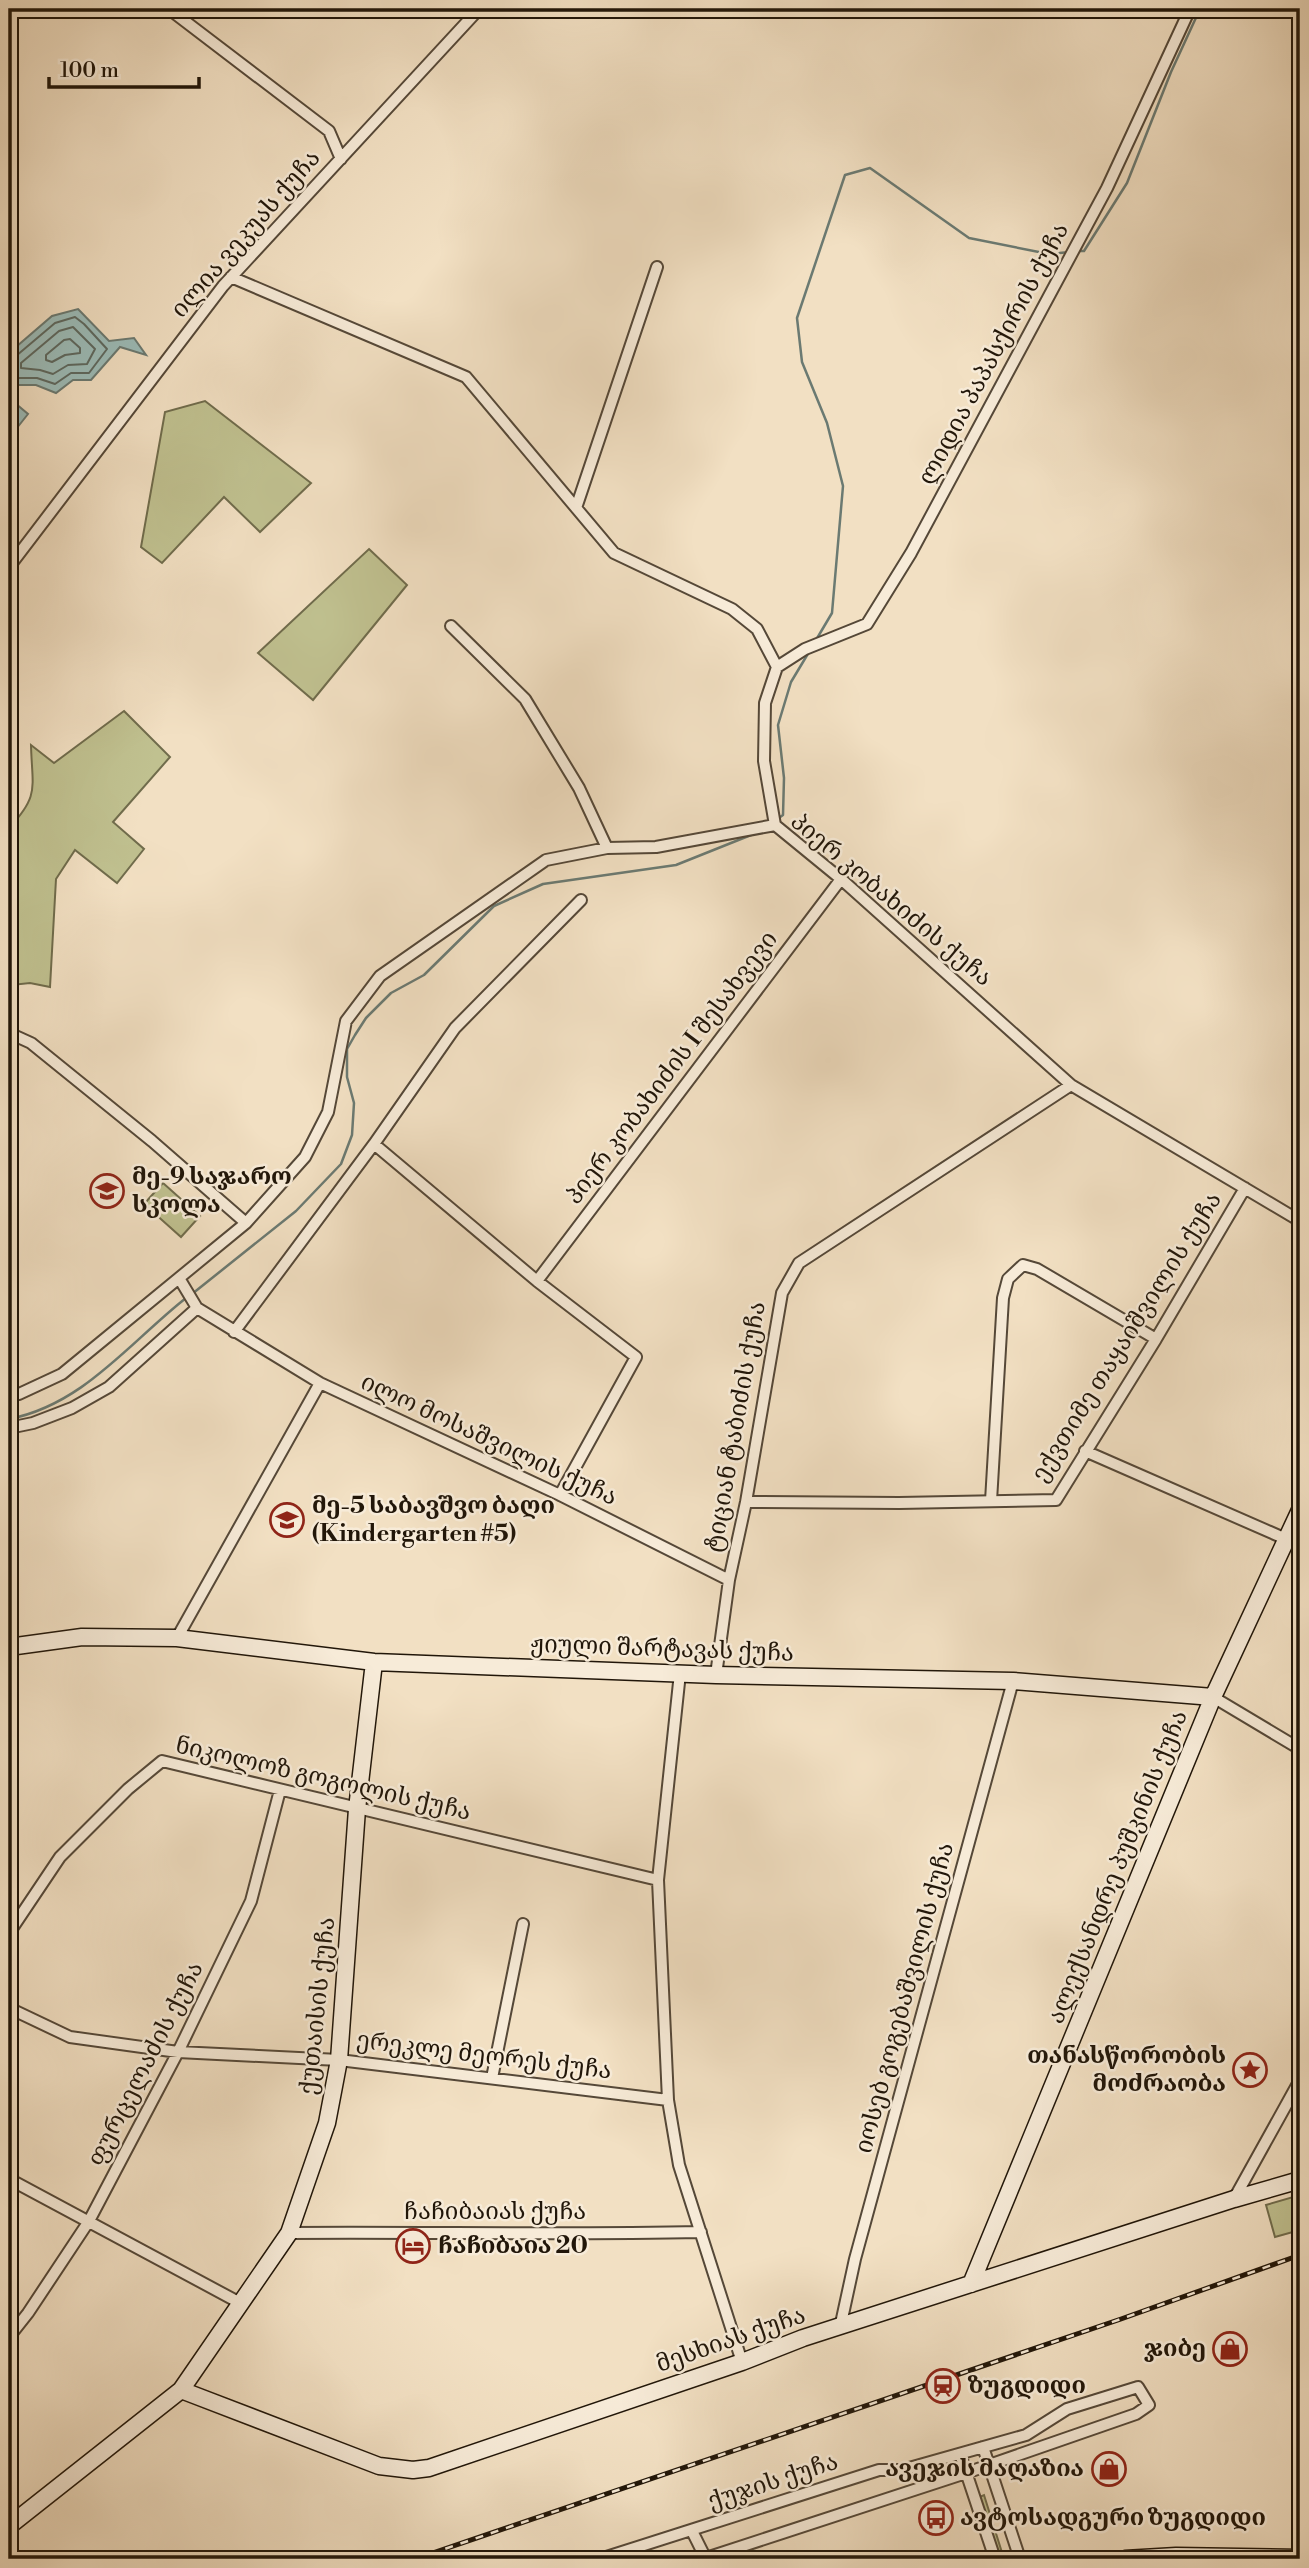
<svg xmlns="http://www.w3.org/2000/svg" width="1309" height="2568" font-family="'Libre Bodoni','Noto Serif Georgian',serif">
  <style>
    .green { fill: #c0c190; stroke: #706c4c; stroke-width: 2 }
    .water { fill: #9cbcb8; stroke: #6b7a72; stroke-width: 2 }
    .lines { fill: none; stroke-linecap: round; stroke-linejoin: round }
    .shore { stroke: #5e6960; stroke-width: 2 }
    .stream { stroke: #6b7a72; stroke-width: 2.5 }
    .street-casing { stroke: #554838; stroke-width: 14 }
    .secondary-casing { stroke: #211609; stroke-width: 19 }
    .street { stroke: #f7ebd8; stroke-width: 10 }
    .secondary { stroke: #f7ebd8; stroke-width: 16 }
    .rail-casing { stroke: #211609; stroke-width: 5 }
    .rail { stroke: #f7ebd8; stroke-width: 2.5; stroke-dasharray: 8; stroke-linecap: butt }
    .labels { text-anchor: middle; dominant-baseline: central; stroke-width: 5; stroke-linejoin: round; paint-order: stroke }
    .street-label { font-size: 24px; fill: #211609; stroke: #f7ebd8 }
    .poi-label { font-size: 24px; font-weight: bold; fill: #211609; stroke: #f7ebd8; text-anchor: start }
  </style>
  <rect width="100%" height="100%" fill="#f2e0c3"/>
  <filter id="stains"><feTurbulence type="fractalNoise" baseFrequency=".00286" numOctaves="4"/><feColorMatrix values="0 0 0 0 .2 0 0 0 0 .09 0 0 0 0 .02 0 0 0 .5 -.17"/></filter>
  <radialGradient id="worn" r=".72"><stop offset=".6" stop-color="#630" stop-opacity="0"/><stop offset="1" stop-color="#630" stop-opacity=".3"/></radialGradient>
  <path class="green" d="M 205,401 L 311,483 L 260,532 L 224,497 L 162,563 L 141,547 L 165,412 Z
    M 369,549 L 407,585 L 313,700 L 258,653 Z
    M 124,711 L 170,757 L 113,822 L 144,849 L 117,883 L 75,850 L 56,879 L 50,987 L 30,983 L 12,985 L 9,978 L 9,856 L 11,845 L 9,844 L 9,828 C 40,795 32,788 31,745 L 54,763 Z
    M 163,1183 L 200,1216 L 181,1237 L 144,1204 Z
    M 1300,2195 L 1300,2230 L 1275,2237 L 1266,2205 Z
    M 984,2495 L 1004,2559 L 996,2559 L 977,2498 Z"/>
  <path class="water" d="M 78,309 L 109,341 L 134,338 L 146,355 L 120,347 L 91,380 L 73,380 L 56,393 L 36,385 L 17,385 L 9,396 L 9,353 L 52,316 Z
    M 9,398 L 28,414 L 9,438 Z"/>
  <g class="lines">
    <path class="shore" d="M 73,327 L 95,349 L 87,364 L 68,365 L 53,374 L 40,370 L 21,368 L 21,363 L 59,331 Z
      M 70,339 L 80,348 L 80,353 L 65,355 L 52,362 L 46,360 L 46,355 L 64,340 Z
      M 9,357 L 16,356 L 55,323 L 75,317 L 84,324 L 107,349 L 89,373 L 71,373 L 55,384 L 37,378 L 16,378 L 9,384"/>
    <path class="stream" d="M 1077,251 L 1084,251 L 1127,183 L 1171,72 L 1200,9
      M 816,640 L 832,613 L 843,486 L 827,423 L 802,362 L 797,318 L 845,175 L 870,168 L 969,238 L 1049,254 L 1070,252
      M 776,820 L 783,815 L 784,778 L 778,725 L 791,682 L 809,652
      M 192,1294 L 296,1211 L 341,1164 L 352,1135 L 354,1103 L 347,1077 L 347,1049 L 355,1035 L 366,1018 L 391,993 L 424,975 L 494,906 L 543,884 L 676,865 L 756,833
      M 9,1419 C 83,1405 130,1342 186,1298"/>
    <g class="street-casing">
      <path id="street" d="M 169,9 L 329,131 L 341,159
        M 231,277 L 466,377 L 614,553 L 732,609 L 757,629 L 777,667 L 765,703 L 764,761 L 775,825
        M 576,508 L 657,267
        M 9,567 L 223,286 L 479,9
        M 451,626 L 525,699 L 579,788 L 607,848
        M 777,667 L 805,649 L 867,624 L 911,553 L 1107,188 L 1190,9
        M 775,825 L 841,879 L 1071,1085 L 1300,1221
        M 9,1033 L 31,1043 L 152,1141 L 246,1223
        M 374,1144 L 537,1281 L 636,1357 L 560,1495
        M 179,1278 L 197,1308 L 320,1383 L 560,1495 L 729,1580
        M 537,1281 L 841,879
        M 234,1332 L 374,1144 L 455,1028 L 581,900
        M 9,1395 L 19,1394 L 62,1374 L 246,1223 L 305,1157 L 328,1112 L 346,1021 L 380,976 L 546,860 L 607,848 L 656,847 L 775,825
        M 9,1428 L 33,1423 L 72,1408 L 109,1387 L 197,1308
        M 1085,1451 L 1286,1539
        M 991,1501 L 1003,1298 L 1008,1279 L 1023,1265 L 1037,1269 L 1156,1339
        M 746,1502 L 899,1503 L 1056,1500 L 1156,1339 L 1245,1188
        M 177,1638 L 320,1383
        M 680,1673 L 658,1880 L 668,2100 L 679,2165 L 742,2362
        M 716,1675 L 729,1580 L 746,1502 L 782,1293 L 799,1263 L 1071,1085
        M 1213,1697 L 1300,1749
        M 9,1933 L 60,1857 L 128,1789 L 162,1761 L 658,1880
        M 9,2008 L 70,2037 L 178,2052 L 339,2060 L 668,2100
        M 492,2078 L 523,1924
        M 9,2179 L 242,2304
        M 1234,2199 L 1300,2080
        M 289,2233 C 426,2232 564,2235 701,2232
        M 840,2328 L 855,2259 L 1013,1681
        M 9,2337 L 28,2313 L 89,2221 L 178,2052 L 251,1901 L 280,1790
        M 983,2447 L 1020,2559
        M 960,2454 L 995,2559
        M 692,2531 L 706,2559
        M 600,2559 L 879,2470 L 902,2470 L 1026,2435 L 1067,2409 L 1138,2387 L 1149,2405 L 1136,2414 L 966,2473 L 703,2559"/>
    </g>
    <g class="secondary-casing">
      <path id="secondary" d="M 9,1647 L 82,1637 L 177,1638 L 374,1662 L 716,1675 L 1013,1681 L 1213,1697
        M 971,2284 L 1213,1697 L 1300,1510
        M 181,2390 L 379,2466 L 413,2470 L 429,2468 L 742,2362 L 803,2338 L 1234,2199 L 1300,2180
        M 9,2526 L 181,2390 L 289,2233 L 327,2123 L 339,2060 L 357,1809 L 374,1662
        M 1125,2559 L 1176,2556 L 1300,2558"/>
    </g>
    <use href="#street" class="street"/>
    <use href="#secondary" class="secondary"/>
    <g class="rail-casing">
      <path id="rail" d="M 415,2559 L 1121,2319 L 1300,2255"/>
    </g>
    <use href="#rail" class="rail"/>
  </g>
  <defs>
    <g id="school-ring" transform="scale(1.75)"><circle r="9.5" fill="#f7ebd8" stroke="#8f2418" stroke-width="1.5"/><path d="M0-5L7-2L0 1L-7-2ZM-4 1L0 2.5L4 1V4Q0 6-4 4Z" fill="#8f2418"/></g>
    <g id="sight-ring" transform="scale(1.75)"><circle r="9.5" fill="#f7ebd8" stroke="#8f2418" stroke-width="1.5"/><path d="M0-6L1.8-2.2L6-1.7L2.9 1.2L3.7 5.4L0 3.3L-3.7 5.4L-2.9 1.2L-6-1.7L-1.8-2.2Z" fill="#8f2418"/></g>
    <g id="hotel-ring" transform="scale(1.75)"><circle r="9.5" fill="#f7ebd8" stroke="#8f2418" stroke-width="1.5"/><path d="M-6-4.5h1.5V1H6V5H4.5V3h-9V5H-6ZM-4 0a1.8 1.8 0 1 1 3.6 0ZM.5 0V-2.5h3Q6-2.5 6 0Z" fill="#8f2418"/></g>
    <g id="shop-ring" transform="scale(1.75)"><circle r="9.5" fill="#f7ebd8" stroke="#8f2418" stroke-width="1.5"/><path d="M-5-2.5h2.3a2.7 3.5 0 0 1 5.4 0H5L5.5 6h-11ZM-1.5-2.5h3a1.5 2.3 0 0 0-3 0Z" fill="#8f2418"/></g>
    <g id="station-ring" transform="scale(1.75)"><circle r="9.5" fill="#f7ebd8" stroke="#8f2418" stroke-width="1.5"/><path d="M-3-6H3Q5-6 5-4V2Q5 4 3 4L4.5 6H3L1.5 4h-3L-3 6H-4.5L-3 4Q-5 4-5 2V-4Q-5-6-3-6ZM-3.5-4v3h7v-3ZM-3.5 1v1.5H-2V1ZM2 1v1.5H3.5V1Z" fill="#8f2418"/></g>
    <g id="bus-ring" transform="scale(1.75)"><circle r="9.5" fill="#f7ebd8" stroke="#8f2418" stroke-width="1.5"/><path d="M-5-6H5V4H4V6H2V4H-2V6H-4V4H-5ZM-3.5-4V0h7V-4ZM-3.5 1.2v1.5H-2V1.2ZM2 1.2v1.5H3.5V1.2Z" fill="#8f2418"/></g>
  </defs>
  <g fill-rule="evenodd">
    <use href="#school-ring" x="107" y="1191"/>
    <use href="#school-ring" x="287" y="1520"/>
    <use href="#sight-ring" x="1250" y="2070"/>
    <use href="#hotel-ring" x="413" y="2246"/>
    <use href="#shop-ring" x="1230" y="2349"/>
    <use href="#station-ring" x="943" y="2386"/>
    <use href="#shop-ring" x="1109" y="2469"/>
    <use href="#bus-ring" x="936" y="2518"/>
  </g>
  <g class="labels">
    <g class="street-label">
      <text transform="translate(246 234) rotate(-49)">ილია ვეკუას ქუჩა</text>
      <text transform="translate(994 354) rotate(-62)">ლიდია პაპასქირის ქუჩა</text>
      <text transform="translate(891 900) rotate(40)">პიერ კობახიძის ქუჩა</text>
      <text transform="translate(672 1068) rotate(-53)">პიერ კობახიძის I შესახვევი</text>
      <text transform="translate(1127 1337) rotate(-58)">ექვთიმე თაყაიშვილის ქუჩა</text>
      <text transform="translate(736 1427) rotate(-80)">ტიციან ტაბიძის ქუჩა</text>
      <text transform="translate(489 1440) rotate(25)">ილო მოსაშვილის ქუჩა</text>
      <text transform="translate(662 1649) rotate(2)">ჟიული შარტავას ქუჩა</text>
      <text transform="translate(323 1779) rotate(13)">ნიკოლოზ გოგოლის ქუჩა</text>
      <text transform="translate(1118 1867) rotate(-68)">ალექსანდრე პუშკინის ქუჩა</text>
      <text transform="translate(905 1998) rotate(-75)">იოსებ გოგებაშვილის ქუჩა</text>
      <text transform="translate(318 2006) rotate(-84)">ქუთაისის ქუჩა</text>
      <text transform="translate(484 2056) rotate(7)">ერეკლე მეორეს ქუჩა</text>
      <text transform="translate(146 2064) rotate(-63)">ფურცელაძის ქუჩა</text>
      <text x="495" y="2212">ჩაჩიბაიას ქუჩა</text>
      <text transform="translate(731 2340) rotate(-19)">მესხიას ქუჩა</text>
      <text transform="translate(773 2482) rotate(-18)">ქუჯის ქუჩა</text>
    </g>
    <g class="poi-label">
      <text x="132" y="1177">მე-9 საჯარო<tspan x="132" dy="28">სკოლა</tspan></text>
      <text x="312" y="1506">მე-5 საბავშვო ბაღი<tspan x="312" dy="28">(Kindergarten #5)</tspan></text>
      <text x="1226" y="2056" text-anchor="end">თანასწორობის<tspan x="1226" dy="28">მოძრაობა</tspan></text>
      <text x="438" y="2246">ჩაჩიბაია 20</text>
      <text x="1206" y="2349" text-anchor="end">ჯიბე</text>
      <text x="968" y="2386">ზუგდიდი</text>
      <text x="1084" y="2469" text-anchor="end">ავეჯის მაღაზია</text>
      <text x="960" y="2518">ავტოსადგური ზუგდიდი</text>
    </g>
  </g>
  <rect width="1309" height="2568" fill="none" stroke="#f2e0c3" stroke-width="35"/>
  <rect x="10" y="10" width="1288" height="2547" fill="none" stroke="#211609" stroke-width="3.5"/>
  <rect x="18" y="18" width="1274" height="2533" fill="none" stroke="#211609" stroke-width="2"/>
  <path d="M49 77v10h150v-10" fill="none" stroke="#211609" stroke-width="3.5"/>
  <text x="60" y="77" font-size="21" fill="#211609" stroke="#f7ebd8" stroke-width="5" paint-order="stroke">100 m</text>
  <rect width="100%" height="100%" filter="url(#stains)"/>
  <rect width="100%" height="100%" fill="url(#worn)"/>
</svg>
